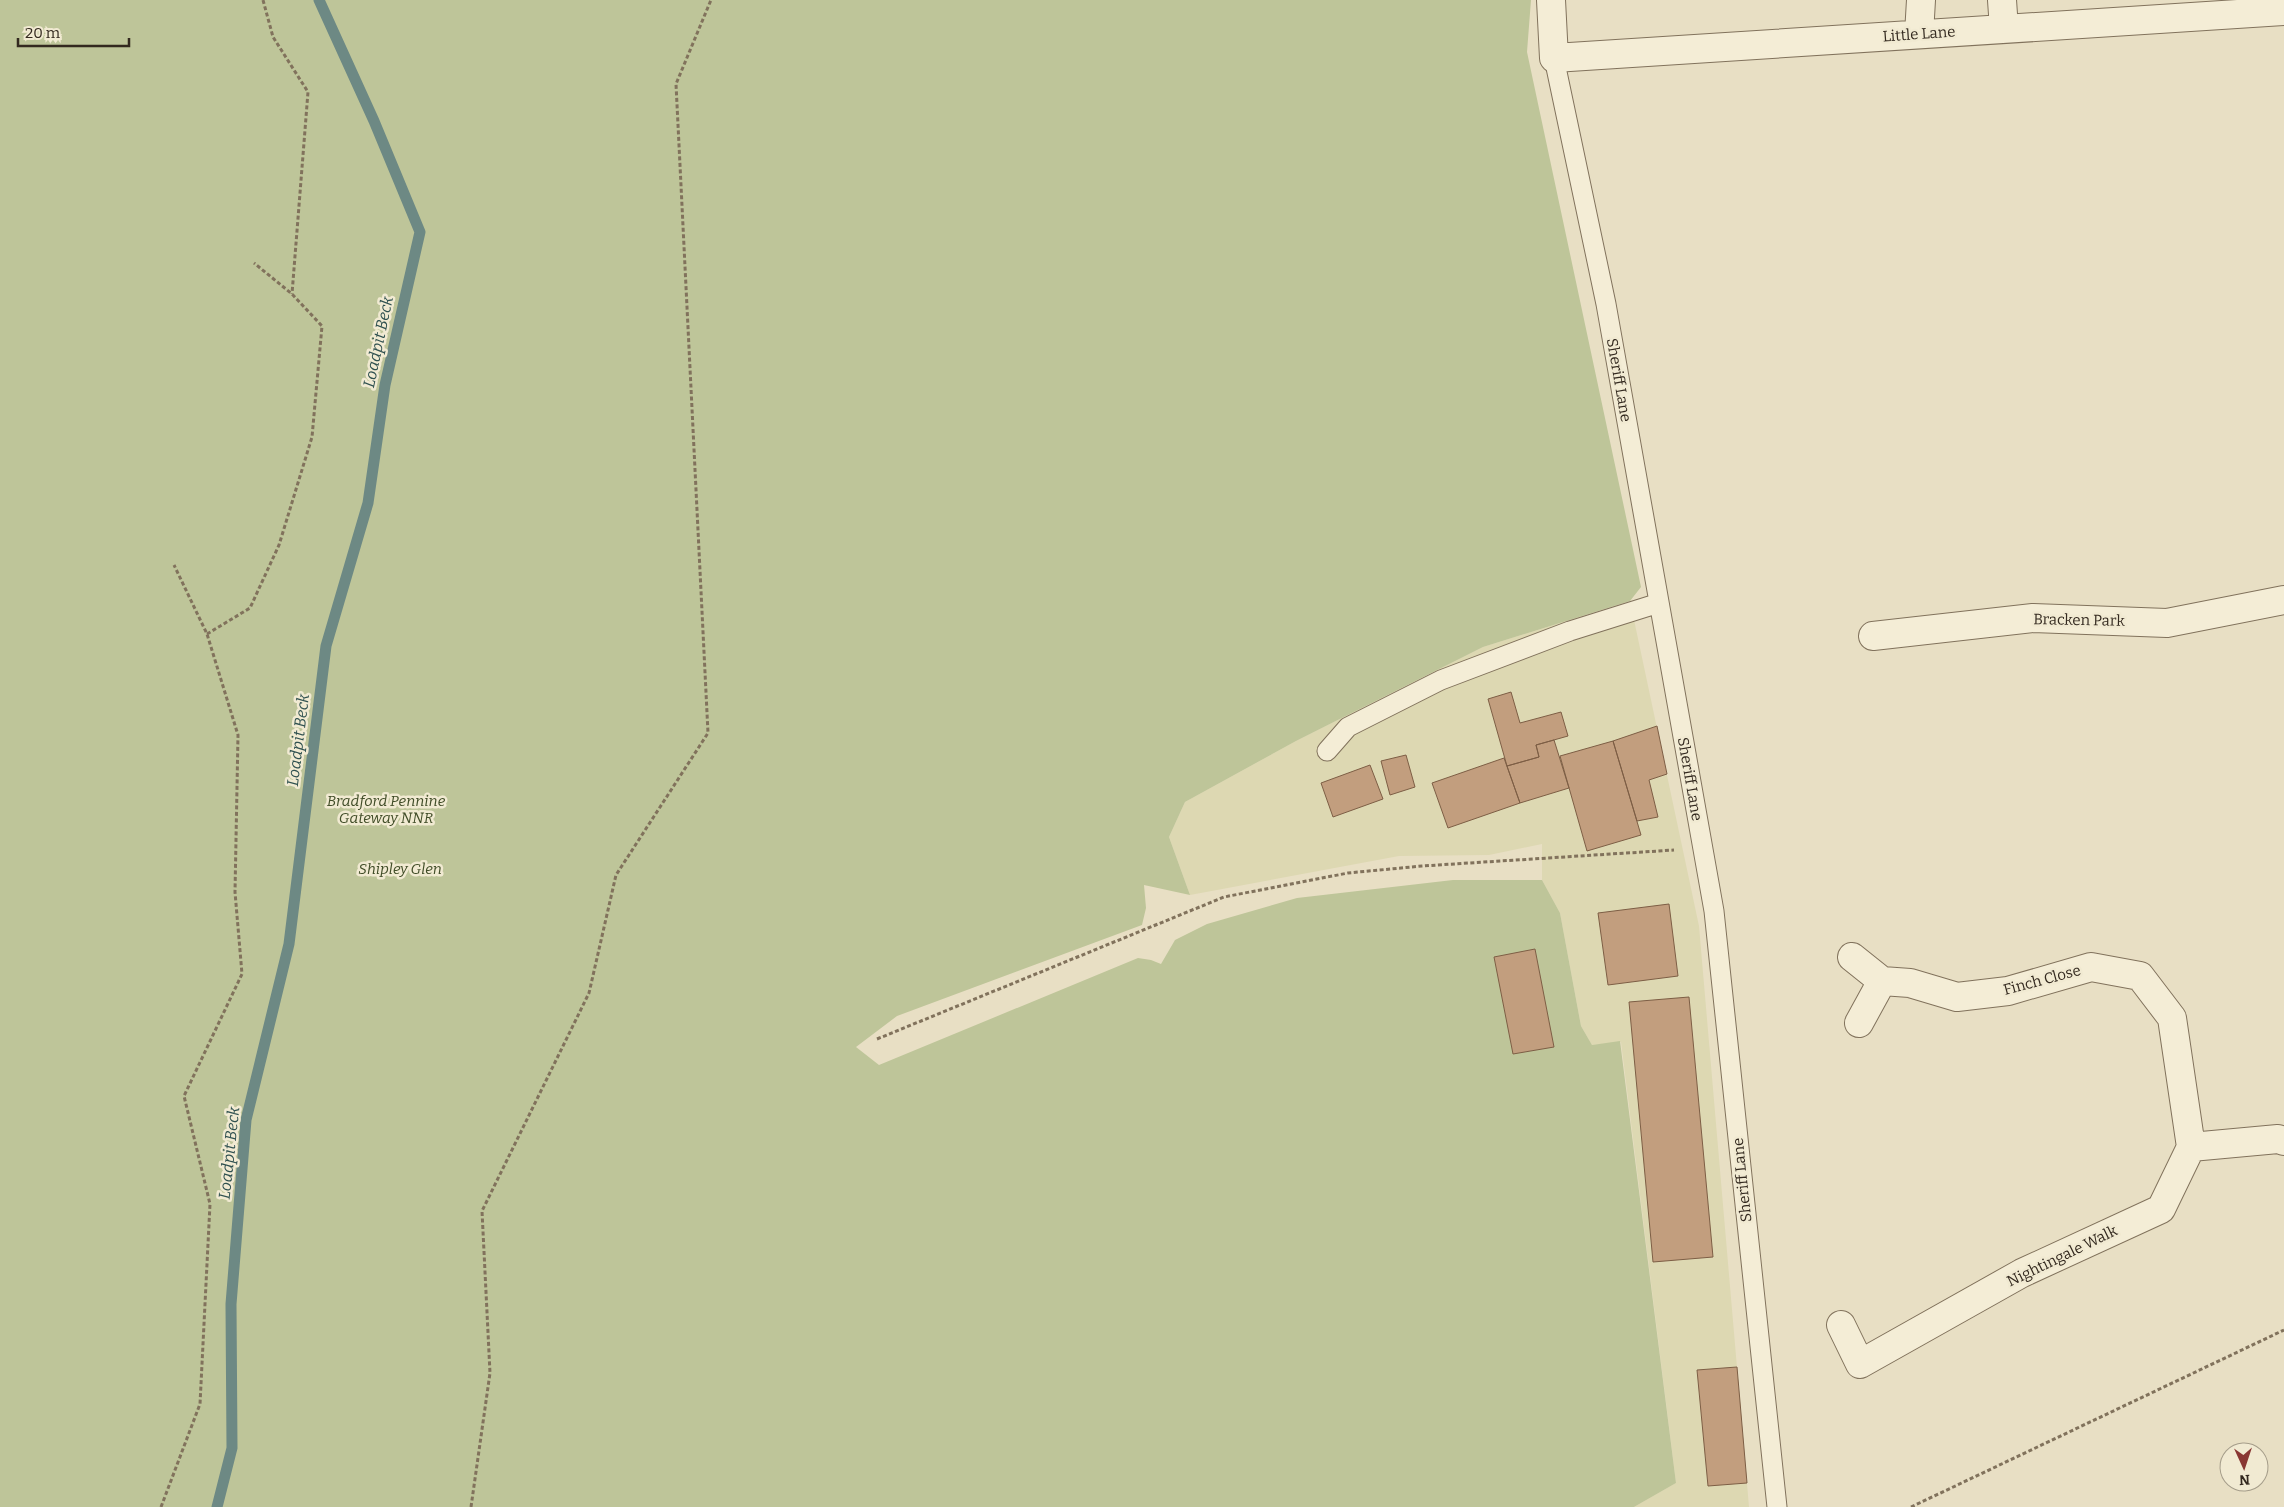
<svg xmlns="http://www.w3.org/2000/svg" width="2284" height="1507" font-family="Bitter,serif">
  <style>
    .farmland { fill: #ddd8b2 }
    .green { fill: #bec599 }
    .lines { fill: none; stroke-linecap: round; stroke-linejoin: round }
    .stream { stroke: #6d8984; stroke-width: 11 }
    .building { fill: #c29e7e; stroke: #7d5e45 }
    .service-casing { stroke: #81725c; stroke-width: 21 }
    .minor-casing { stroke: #81725c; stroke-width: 30 }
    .path { stroke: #81725c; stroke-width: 3; stroke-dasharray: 4 2.5; stroke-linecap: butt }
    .service { stroke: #f4edd6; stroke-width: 19 }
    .minor { stroke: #f4edd6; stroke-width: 28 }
    .labels { text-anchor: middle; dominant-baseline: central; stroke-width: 5; stroke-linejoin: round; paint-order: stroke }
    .street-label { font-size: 15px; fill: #33291f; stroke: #f1ead2 }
    .park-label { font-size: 15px; font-style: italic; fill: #414d28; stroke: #f1ead2 }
    .water-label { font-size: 16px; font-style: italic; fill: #305150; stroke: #f1ead2 }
  </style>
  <rect width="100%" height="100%" fill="#e8dfc4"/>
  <path class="farmland" d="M 1630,601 L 1699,926 L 1749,1507 L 1634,1507 L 1676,1483 L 1621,1042 L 1592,1045 L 1581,1026 L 1560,913 L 1542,880 L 1542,844 L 1489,855 L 1399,856 L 1190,895 L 1169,837 L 1185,802 L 1296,741 L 1483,647 Z"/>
  <path class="green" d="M 0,0 L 1531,0 L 1527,52 L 1641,587 L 1630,601 L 1483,647 L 1296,741 L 1185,802 L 1169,837 L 1190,895 L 1144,885 L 1146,908 L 1142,925 L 897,1016 L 856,1047 L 879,1065 L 1138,958 L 1151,960 L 1161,964 L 1175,940 L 1207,924 L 1297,898 L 1453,880 L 1542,880 L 1560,913 L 1581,1026 L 1592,1045 L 1620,1041 L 1676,1483 L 1634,1507 L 0,1507 Z"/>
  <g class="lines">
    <path class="stream" d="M 217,1507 L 232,1448 L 231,1304 L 246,1120 L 289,944 L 326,646 L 368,503 L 385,385 L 420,232 L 374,121 L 319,0"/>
  </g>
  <path class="building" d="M 1511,692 L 1520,723 L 1561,712 L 1568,736 L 1536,745 L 1539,757 L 1507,766 L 1488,699 Z
    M 1657,726 L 1667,774 L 1649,780 L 1658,817 L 1637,821 L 1613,741 Z
    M 1554,740 L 1569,788 L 1520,803 L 1507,766 L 1539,757 L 1536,745 Z
    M 1613,741 L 1641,835 L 1587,851 L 1560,756 Z
    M 1406,755 L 1415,787 L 1390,795 L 1381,761 Z
    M 1504,758 L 1520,803 L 1448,828 L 1432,783 Z
    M 1370,765 L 1383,799 L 1333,817 L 1321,783 Z
    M 1669,904 L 1678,976 L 1608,985 L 1598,913 Z
    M 1535,949 L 1554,1047 L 1513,1054 L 1494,957 Z
    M 1689,997 L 1713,1257 L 1653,1262 L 1629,1002 Z
    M 1737,1367 L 1747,1483 L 1708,1486 L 1697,1370 Z"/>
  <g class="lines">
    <g class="service-casing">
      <path id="service" d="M 1554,58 L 1606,304 L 1714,911 L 1777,1507
        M 1327,751 L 1348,727 L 1441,680 L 1570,631 L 1659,603"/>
    </g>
    <g class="minor-casing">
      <path id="minor" d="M 1551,0 L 1554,58 L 2284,11
        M 2002,0 L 2004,29
        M 1919,34 L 1921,0
        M 1873,636 L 2033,618 L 2167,623 L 2284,600
        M 1852,957 L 1882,981
        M 1859,1023 L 1882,981 L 1910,983 L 1957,997 L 2008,991 L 2091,967 L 2140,976 L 2172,1018 L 2191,1147
        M 1841,1325 L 1860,1364 L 2022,1273 L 2161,1209 L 2191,1147 L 2278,1139 L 2284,1141"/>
    </g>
    <path class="path" d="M 263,0 L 273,37 L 308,92 L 292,294
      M 207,634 L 250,608 L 279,545 L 312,437 L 322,326 L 292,294 L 254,263
      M 877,1039 L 1224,897 L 1348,873 L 1422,866 L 1674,850
      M 161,1507 L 200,1404 L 210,1204 L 184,1096 L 242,974 L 235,892 L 238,735 L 207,634 L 174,565
      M 471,1507 L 490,1373 L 482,1211 L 589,993 L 616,875 L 708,733 L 676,84 L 711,0
      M 1911,1507 L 2284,1330"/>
    <use href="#service" class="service"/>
    <use href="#minor" class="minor"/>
  </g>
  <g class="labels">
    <g class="street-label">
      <text transform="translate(1919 34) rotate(-4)">Little Lane</text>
      <text transform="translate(1619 380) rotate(80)">Sheriff Lane</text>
      <text transform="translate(2079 620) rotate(1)">Bracken Park</text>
      <text transform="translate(1690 779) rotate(80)">Sheriff Lane</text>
      <text transform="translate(2042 980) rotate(-15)">Finch Close</text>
      <text transform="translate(1742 1180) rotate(-96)">Sheriff Lane</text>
      <text transform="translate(2062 1256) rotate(-26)">Nightingale Walk</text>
    </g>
    <g class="park-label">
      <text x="386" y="801">Bradford Pennine<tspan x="386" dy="17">Gateway NNR</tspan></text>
      <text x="400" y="869">Shipley Glen</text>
    </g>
    <g class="water-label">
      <text transform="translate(378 342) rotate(-78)">Loadpit Beck</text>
      <text transform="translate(298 740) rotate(-83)">Loadpit Beck</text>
      <text transform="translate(229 1153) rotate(-84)">Loadpit Beck</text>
    </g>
  </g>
  <g transform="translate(2244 1467) rotate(177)"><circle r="24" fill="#f1ead2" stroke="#a59d8a"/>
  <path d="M0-4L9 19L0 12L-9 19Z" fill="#893733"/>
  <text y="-8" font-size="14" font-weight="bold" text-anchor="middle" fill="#33291f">N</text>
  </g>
  <path d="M18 38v8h111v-8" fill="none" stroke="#33291f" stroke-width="2.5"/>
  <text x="25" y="38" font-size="15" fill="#33291f" stroke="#f1ead2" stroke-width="4" paint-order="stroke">20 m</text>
</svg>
